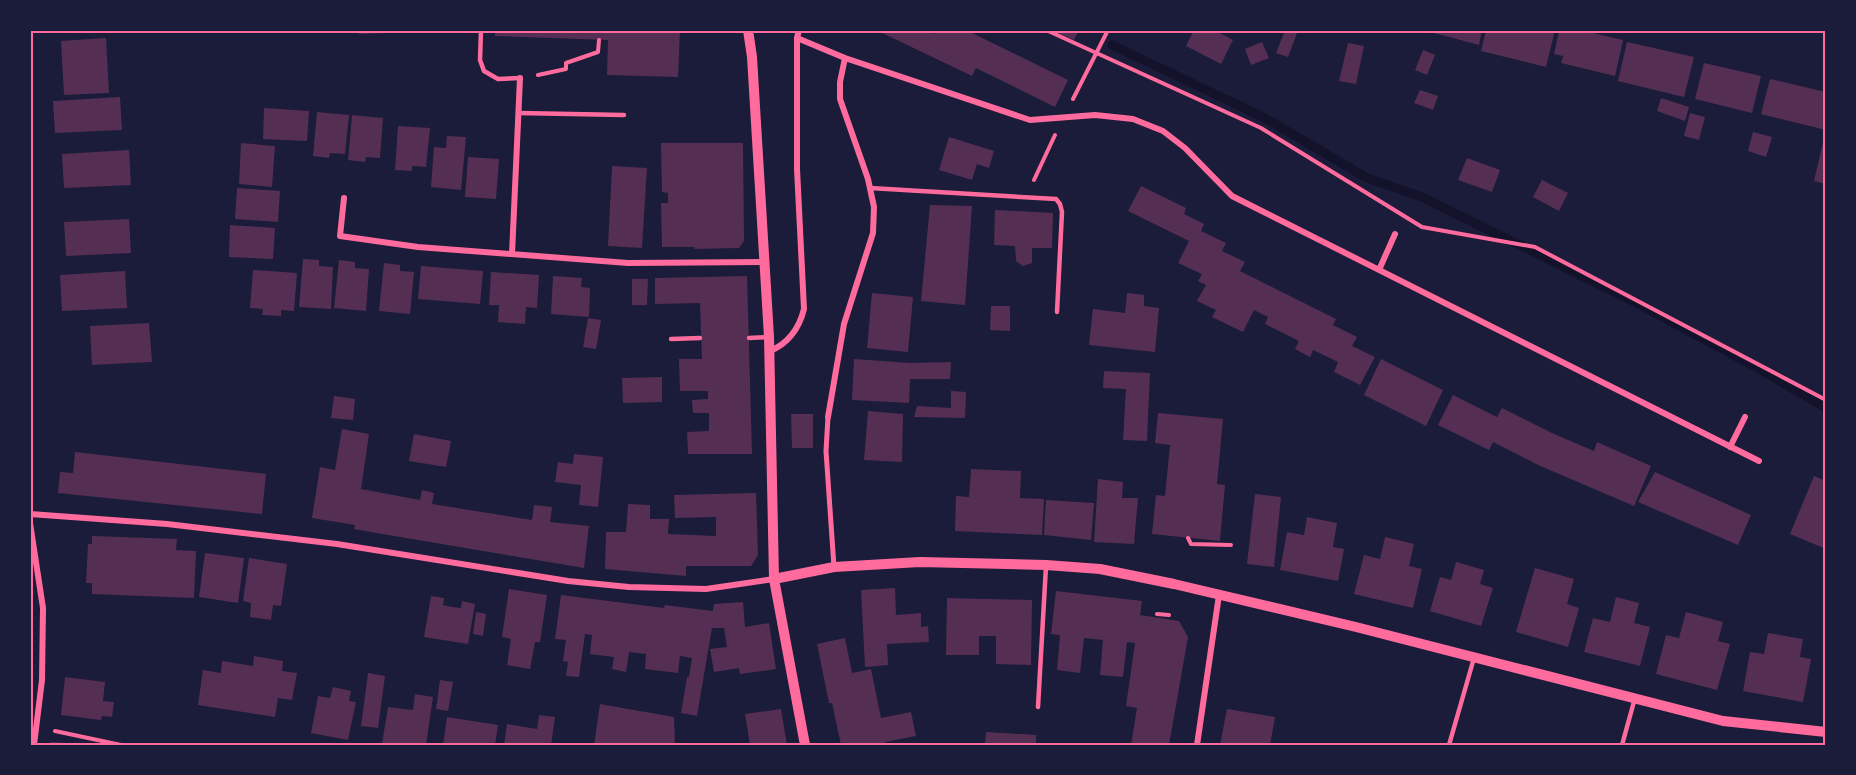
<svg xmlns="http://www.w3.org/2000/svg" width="1856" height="775" font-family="'Work Sans',sans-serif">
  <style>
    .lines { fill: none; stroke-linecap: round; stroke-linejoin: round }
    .stream { stroke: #12122b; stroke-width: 9 }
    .building { fill: #542f53 }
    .path { stroke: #ff6b9d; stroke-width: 4 }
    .service { stroke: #ff6b9d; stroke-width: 4.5 }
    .pedestrian { stroke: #ff6b9d; stroke-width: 5 }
    .minor { stroke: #ff6b9d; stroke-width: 6 }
    .tertiary { stroke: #ff6b9d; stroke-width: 10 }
    .neatline { fill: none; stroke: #ff6b9d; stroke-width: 2 }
  </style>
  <rect width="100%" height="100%" fill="#1b1b3a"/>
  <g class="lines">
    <path class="stream" d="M 1112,45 L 1265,118 L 1367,178 L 1422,197 L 1639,304 L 1761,370 L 1826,408"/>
  </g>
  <path class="building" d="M 359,30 L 410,30 L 410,32 L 359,34 Z
    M 495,30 L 680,30 L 678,77 L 607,75 L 608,40 L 495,36 Z
    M 876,30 L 927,30 L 934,34 L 936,30 L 966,30 L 1068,80 L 1055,107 L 976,68 L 972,76 Z
    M 1051,30 L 1079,30 L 1074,40 Z
    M 1194,30 L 1214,30 L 1233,40 L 1221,64 L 1186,46 Z
    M 1285,30 L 1297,33 L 1288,57 L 1276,53 Z
    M 1423,30 L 1482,30 L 1479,45 Z
    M 1486,30 L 1555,30 L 1546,67 L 1481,51 Z
    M 1569,30 L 1580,30 L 1623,40 L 1615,76 L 1561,63 L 1563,56 L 1554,54 L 1559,31 L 1568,33 Z
    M 106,38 L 109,93 L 64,95 L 61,41 Z
    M 1262,42 L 1269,58 L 1251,65 L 1245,49 Z
    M 1627,42 L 1694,57 L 1684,97 L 1618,81 Z
    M 1348,43 L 1364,46 L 1356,84 L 1339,81 Z
    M 1423,50 L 1435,55 L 1427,75 L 1415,70 Z
    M 1704,63 L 1761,76 L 1752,113 L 1695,99 Z
    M 1770,79 L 1826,92 L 1826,130 L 1761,114 Z
    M 1420,90 L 1438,96 L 1433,110 L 1414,103 Z
    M 120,97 L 122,130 L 55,133 L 53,101 Z
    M 1661,98 L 1689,107 L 1685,121 L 1657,111 Z
    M 264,108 L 309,111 L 307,141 L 263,139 Z
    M 317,112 L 349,115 L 345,154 L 330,153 L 329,158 L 313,156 Z
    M 1690,113 L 1705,117 L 1699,140 L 1684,136 Z
    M 352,115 L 383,118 L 380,158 L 366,157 L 365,162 L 348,160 Z
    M 398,126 L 430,128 L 426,167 L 412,166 L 412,171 L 395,170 Z
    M 1753,132 L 1772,137 L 1766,157 L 1748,151 Z
    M 447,136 L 466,137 L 461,190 L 431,187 L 434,147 L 446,148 Z
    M 949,137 L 994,151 L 989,168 L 977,164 L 972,180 L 939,170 Z
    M 1823,142 L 1826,142 L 1826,184 L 1814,181 Z
    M 241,143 L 275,146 L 272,187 L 239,184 Z
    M 661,143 L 743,143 L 744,241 L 739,248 L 694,249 L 695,247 L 662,247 L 661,203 L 668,203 L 668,193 L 662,192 Z
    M 129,150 L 131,185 L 64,188 L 62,154 Z
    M 468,157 L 499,159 L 496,199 L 465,197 Z
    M 1467,158 L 1500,170 L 1492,192 L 1458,180 Z
    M 612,166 L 647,168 L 642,248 L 608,246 Z
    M 1542,180 L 1568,193 L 1559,211 L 1533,197 Z
    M 1141,186 L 1186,208 L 1184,214 L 1204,224 L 1201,231 L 1226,243 L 1222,251 L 1245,262 L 1240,271 L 1336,319 L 1333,325 L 1357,337 L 1352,346 L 1375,357 L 1360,385 L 1334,372 L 1338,362 L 1313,350 L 1310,357 L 1295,349 L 1299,341 L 1265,324 L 1268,317 L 1254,310 L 1243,332 L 1212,317 L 1216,310 L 1197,301 L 1206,285 L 1198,281 L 1202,274 L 1178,263 L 1189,241 L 1128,211 Z
    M 237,188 L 280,191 L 278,222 L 235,219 Z
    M 930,205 L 972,206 L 965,305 L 921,301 Z
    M 995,210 L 1053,213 L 1052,248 L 1032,248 L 1032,263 L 1023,266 L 1016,261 L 1015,246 L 994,245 Z
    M 129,219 L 131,253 L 66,256 L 64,222 Z
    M 230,225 L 275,228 L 273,259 L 229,257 Z
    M 303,259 L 319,260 L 319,266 L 333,267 L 331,309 L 299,307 Z
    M 339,260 L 355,262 L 355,268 L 369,269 L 366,311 L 334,308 Z
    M 384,263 L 400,265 L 400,271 L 414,272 L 410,314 L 379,311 Z
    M 421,266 L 483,271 L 480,304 L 418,299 Z
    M 253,270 L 297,273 L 294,311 L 281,310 L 281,316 L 262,315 L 263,309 L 250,308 Z
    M 125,271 L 127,308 L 62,311 L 60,275 Z
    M 491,272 L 539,275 L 537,308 L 526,307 L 525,324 L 498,322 L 499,305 L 489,305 Z
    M 553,276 L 582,278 L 581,287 L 590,288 L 589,317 L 551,314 Z
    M 747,276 L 752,454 L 688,454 L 687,432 L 709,431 L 709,413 L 693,413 L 692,400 L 708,399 L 708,391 L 680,391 L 679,359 L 702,359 L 700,303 L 655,304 L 655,278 Z
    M 632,279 L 648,279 L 647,305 L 632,305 Z
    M 872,293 L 913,297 L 908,352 L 867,348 Z
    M 1127,293 L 1144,295 L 1144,306 L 1159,308 L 1155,352 L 1089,345 L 1093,309 L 1125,313 Z
    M 991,306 L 1010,306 L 1010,331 L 990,330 Z
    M 588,318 L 601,320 L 596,349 L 583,347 Z
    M 149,323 L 152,362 L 92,365 L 90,326 Z
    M 854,359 L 910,363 L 951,362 L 950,379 L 910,379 L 909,403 L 852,400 Z
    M 1381,359 L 1443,390 L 1426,426 L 1364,395 Z
    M 1104,371 L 1150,373 L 1147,441 L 1123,440 L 1126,389 L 1103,388 Z
    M 662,377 L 662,402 L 623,403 L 622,378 Z
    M 951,391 L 966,392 L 965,418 L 914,417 L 917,406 L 951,408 Z
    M 1453,395 L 1497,417 L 1502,408 L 1554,434 L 1594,451 L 1597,442 L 1651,466 L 1634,506 L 1538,465 L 1493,442 L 1489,450 L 1438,425 Z
    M 334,396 L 355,399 L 353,420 L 331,418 Z
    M 868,411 L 903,414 L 902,462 L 864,460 Z
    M 1158,413 L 1223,419 L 1217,484 L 1225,485 L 1220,541 L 1152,534 L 1156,495 L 1165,496 L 1170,445 L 1155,443 Z
    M 791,414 L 813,414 L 813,448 L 792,448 Z
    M 342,429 L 369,434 L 361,489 L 420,500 L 422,490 L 434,493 L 432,504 L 532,520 L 534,505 L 552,507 L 550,522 L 589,526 L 584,568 L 388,535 L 354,529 L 355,525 L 312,518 L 320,467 L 335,470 Z
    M 414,434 L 451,441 L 446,467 L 409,461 Z
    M 75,452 L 266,474 L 262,514 L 58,493 L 60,472 L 73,473 Z
    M 574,454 L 603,457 L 598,507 L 579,505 L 581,485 L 555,482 L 558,462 L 573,464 Z
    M 971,469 L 1021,471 L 1020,498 L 1044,499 L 1042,535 L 955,531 L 956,496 L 969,497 Z
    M 1655,472 L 1751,515 L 1738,545 L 1638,502 Z
    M 1814,476 L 1826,481 L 1826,549 L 1790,534 Z
    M 1098,479 L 1123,482 L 1122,498 L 1138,498 L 1134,544 L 1094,542 Z
    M 756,493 L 758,555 L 751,566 L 686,566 L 686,576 L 605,569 L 606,532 L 626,532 L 628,504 L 650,505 L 650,519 L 669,519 L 668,534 L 716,536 L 716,517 L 675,518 L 674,495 Z
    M 1255,494 L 1281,497 L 1274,567 L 1247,564 Z
    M 1046,500 L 1094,503 L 1091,540 L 1044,535 Z
    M 1307,517 L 1337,523 L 1333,547 L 1344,549 L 1338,581 L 1280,570 L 1287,532 L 1304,535 Z
    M 92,536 L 177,539 L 176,550 L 196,551 L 194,598 L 92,594 L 92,583 L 86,583 L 88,544 L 92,544 Z
    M 1385,537 L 1414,544 L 1409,566 L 1422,569 L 1413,608 L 1354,594 L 1364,555 L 1380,559 Z
    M 205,553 L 244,558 L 238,603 L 199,597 Z
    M 249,558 L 287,564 L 281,606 L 273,605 L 271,620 L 250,617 L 251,603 L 243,601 Z
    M 1456,562 L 1484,570 L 1480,584 L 1493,588 L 1481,626 L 1430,611 L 1440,577 L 1451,580 Z
    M 1535,568 L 1574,579 L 1567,604 L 1579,608 L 1568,647 L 1516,632 Z
    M 895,588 L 896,615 L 921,613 L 921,627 L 928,626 L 929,642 L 887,644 L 888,665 L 865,667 L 861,590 Z
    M 509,589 L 547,595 L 540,642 L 535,642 L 530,669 L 507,665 L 511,639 L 502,637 Z
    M 1056,591 L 1142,601 L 1140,615 L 1179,621 L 1188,637 L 1169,745 L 1131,745 L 1137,708 L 1126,706 L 1135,643 L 1127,642 L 1123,677 L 1100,675 L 1103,640 L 1084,638 L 1080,673 L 1057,670 L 1060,635 L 1051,634 Z
    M 561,595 L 664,608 L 665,605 L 713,611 L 714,604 L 743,602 L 745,627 L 769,623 L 776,669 L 740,674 L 739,668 L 714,672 L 710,649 L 727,647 L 724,628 L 712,628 L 697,716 L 681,713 L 687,677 L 689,677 L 692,658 L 680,656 L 678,673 L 645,669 L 646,654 L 629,652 L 626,672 L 612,669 L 614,657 L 590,654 L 592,635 L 585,634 L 579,677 L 566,676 L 568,662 L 563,661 L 566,640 L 555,639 Z
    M 431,596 L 444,598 L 443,605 L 452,607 L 461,608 L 462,601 L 475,604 L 468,644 L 424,637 Z
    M 1616,597 L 1639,603 L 1634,623 L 1650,627 L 1640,666 L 1584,652 L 1593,618 L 1610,622 Z
    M 947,598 L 1032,600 L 1031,665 L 996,664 L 996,636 L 979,636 L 979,655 L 946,655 Z
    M 476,612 L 486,614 L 483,636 L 473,634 Z
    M 1686,612 L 1723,622 L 1718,641 L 1730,644 L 1717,690 L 1656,674 L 1666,635 L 1679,638 Z
    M 1768,633 L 1803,639 L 1800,657 L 1811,659 L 1803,702 L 1743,691 L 1750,652 L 1764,654 Z
    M 845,638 L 852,673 L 871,669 L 881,718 L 911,712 L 916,736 L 885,742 L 886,745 L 841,745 L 832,703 L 829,703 L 817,644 Z
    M 254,656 L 283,661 L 282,671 L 297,673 L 292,700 L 278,698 L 275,717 L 198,705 L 203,670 L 221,673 L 222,661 L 253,666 Z
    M 368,673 L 385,676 L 378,728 L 361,726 Z
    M 65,677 L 105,682 L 103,701 L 114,702 L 112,717 L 102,716 L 101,720 L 61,715 Z
    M 440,680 L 453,682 L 448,711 L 436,709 Z
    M 333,687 L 351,691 L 349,701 L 356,702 L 348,740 L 311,733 L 318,696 L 330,698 Z
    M 415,694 L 433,697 L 426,745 L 382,744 L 388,707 L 413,710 Z
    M 600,704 L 674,717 L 675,745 L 594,745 Z
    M 781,709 L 787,745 L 750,745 L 745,714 Z
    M 1227,709 L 1275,717 L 1270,745 L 1220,745 Z
    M 539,715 L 555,717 L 551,745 L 504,745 L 507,724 L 537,729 Z
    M 447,717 L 498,725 L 495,745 L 443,745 Z
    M 986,732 L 1036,735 L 1036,745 L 985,745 Z
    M 51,742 L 68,743 L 68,745 L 50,745 Z"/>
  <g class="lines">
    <path class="path" d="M 1046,30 L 1261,128 L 1422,227 L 1535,247 L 1826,400
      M 538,75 L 566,69 L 566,63 L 598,52 L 599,40
      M 1073,99 L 1108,30
      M 1034,180 L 1055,135
      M 1188,538 L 1191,544 L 1231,545
      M 1157,614 L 1169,615
      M 55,731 L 121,745"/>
    <path class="service" d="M 481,30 L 480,60 L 484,71 L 498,79 L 520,78
      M 518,113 L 624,115
      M 870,188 L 1056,199 L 1060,204 L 1062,212 L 1057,312
      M 749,338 L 769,337
      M 671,339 L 700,338
      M 1038,707 L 1046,566
      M 1449,745 L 1474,658
      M 1622,745 L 1635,698"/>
    <path class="pedestrian" d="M 828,417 L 826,451 L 834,567"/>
    <path class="minor" d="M 797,38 L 845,58 L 1030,120 L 1095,115 L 1133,119 L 1163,131 L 1185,148 L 1232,196 L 1759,461
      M 344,198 L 340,236 L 418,247 L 628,263 L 765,262
      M 512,254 L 520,78
      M 1379,270 L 1395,234
      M 770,351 C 789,343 799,329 804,309 L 797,169 L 797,38 L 799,30
      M 828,417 L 844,324 L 873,233 L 874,207 L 868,179 L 840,99 L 840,82 L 845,58
      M 1730,447 L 1745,417
      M 30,514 L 167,524 L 337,544 L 568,581 L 629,587 L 706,589 L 774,579
      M 30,523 L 43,608 L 42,680 L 34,745
      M 1197,745 L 1219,595"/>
    <path class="tertiary" d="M 748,30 L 752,57 L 769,337 L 774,579 L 805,745
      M 774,579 L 834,567 L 920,562 L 1046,565 L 1100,569 L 1174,584 L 1356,627 L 1723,721 L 1826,732"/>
  </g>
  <rect width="1856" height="775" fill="none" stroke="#1b1b3a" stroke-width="63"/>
  <rect x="32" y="32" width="1792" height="712" class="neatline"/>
</svg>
